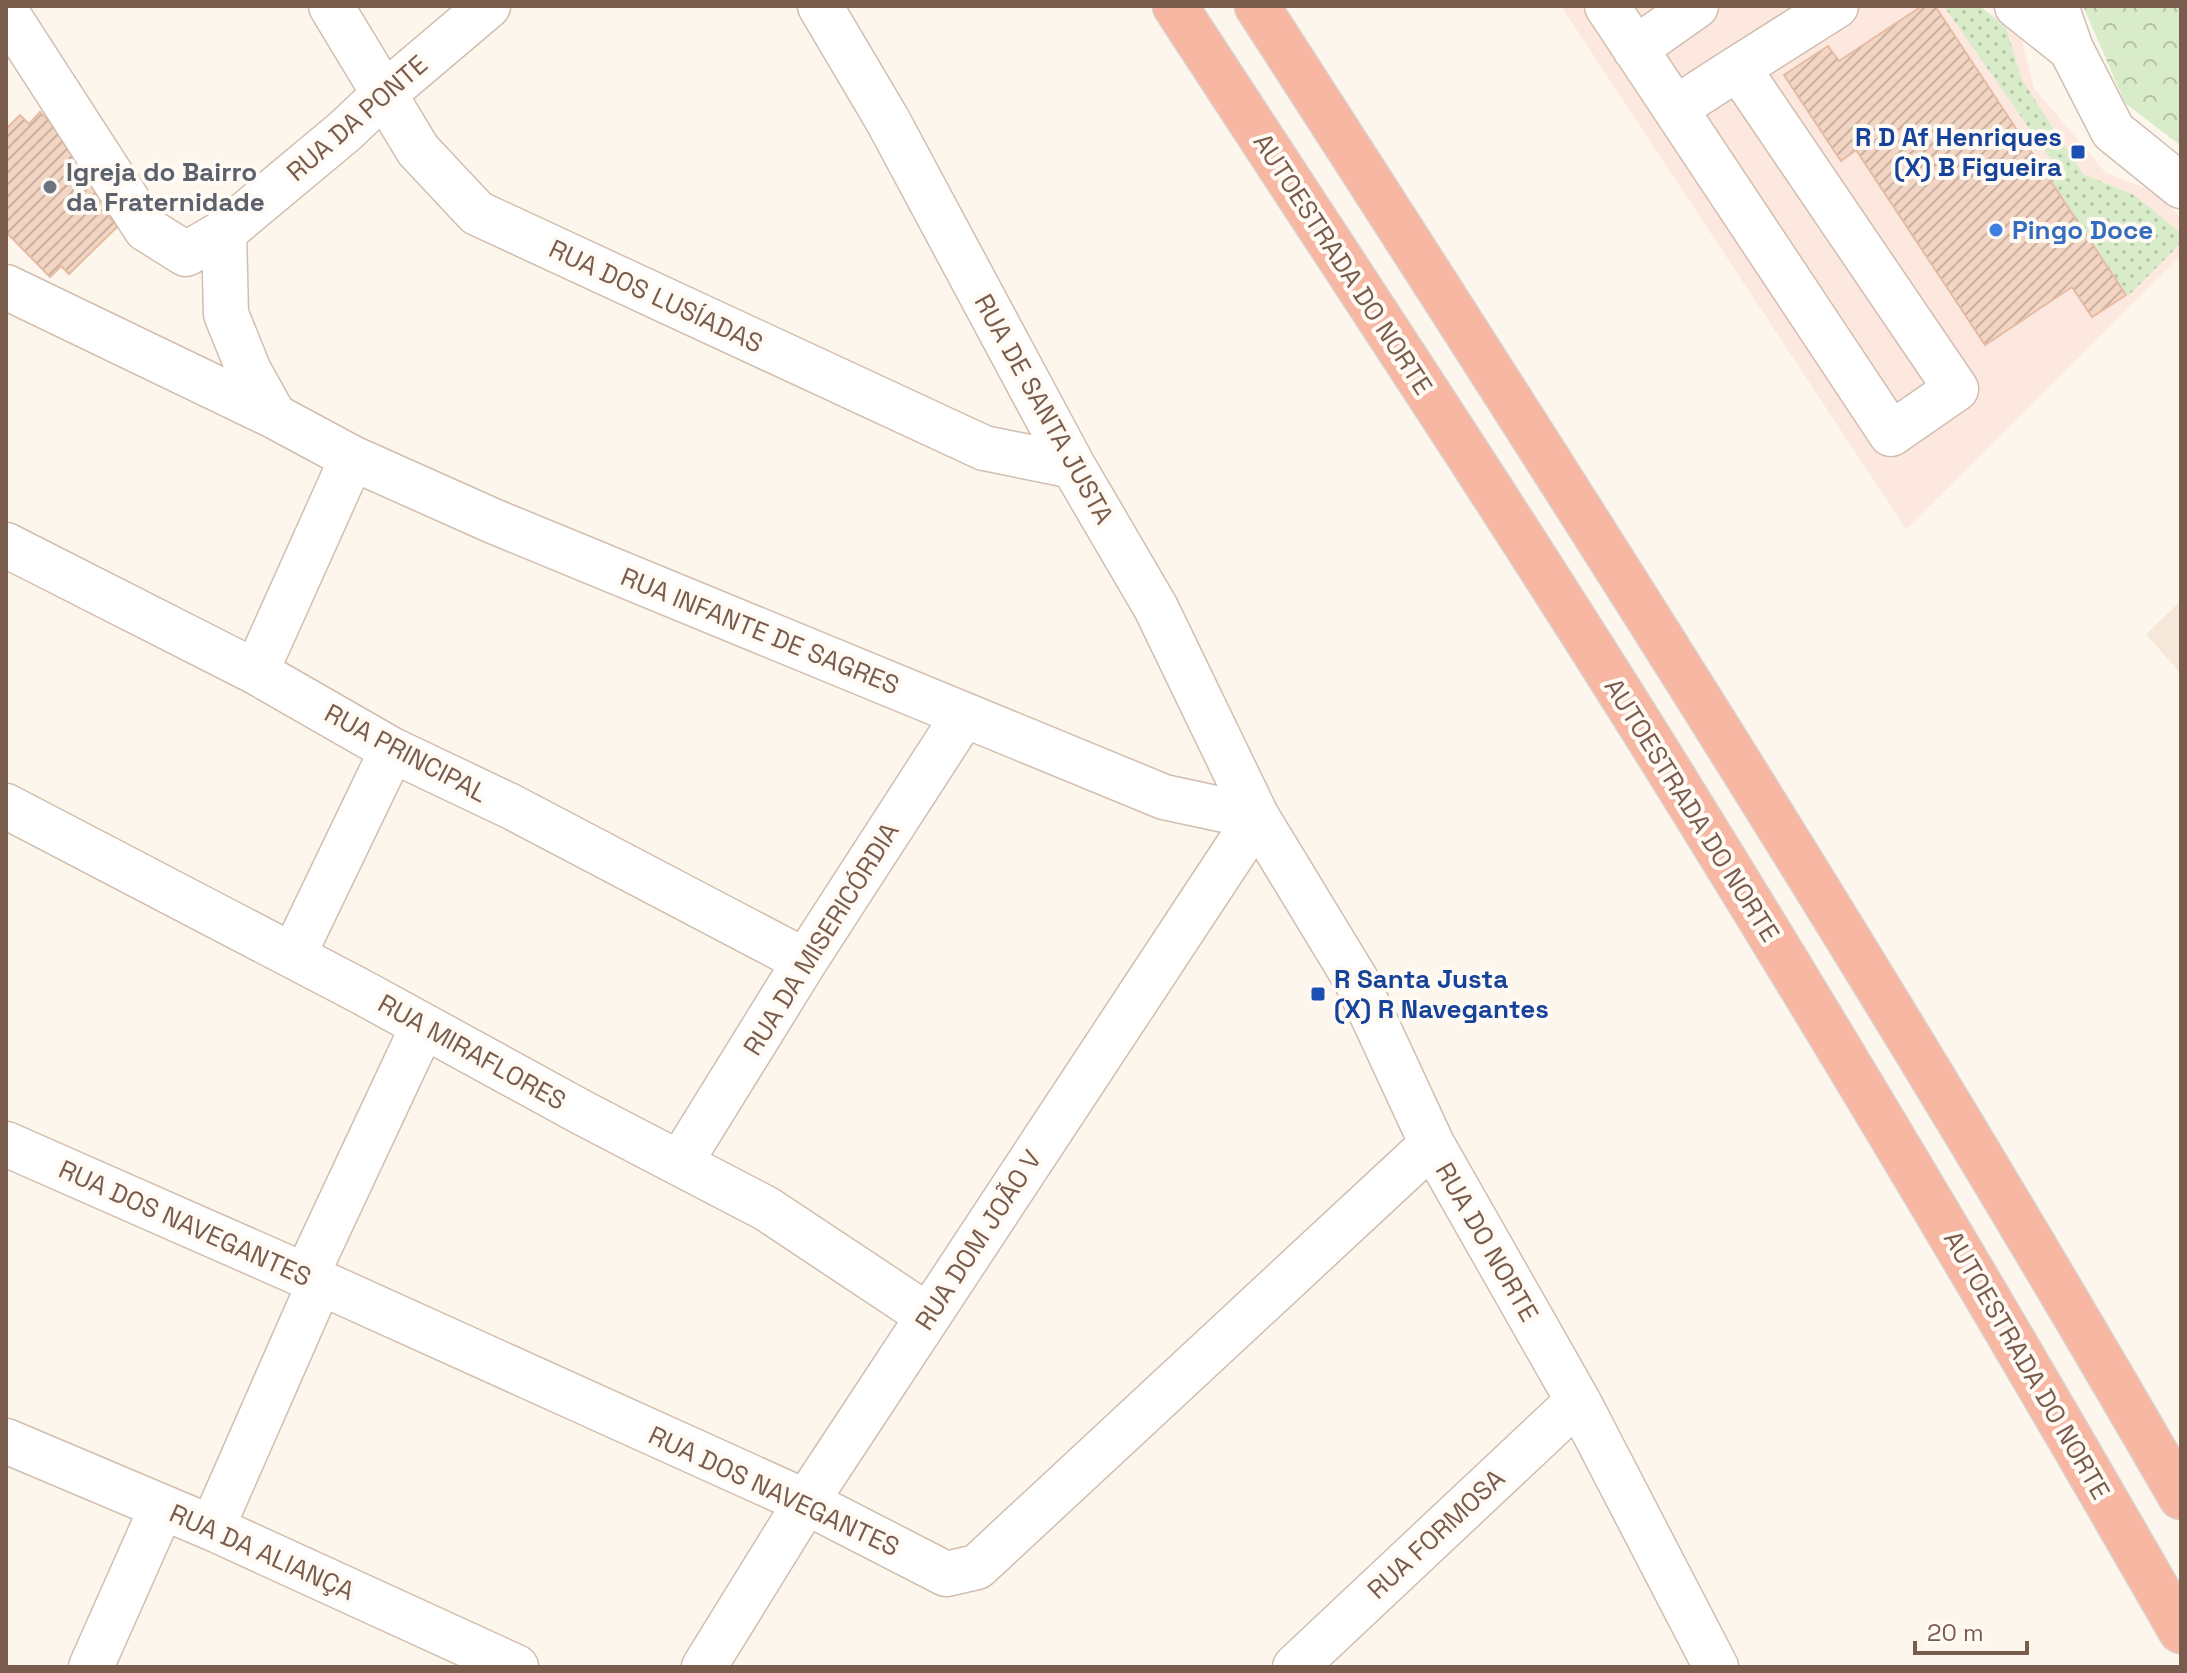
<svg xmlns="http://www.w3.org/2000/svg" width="2187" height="1673" font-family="'Space Grotesk',sans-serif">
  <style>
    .residential { fill: #f5e8da }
    .commercial { fill: #fde8e0 }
    .grass { fill: url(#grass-dots) }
    .park { fill: url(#park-crowns) }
    .building { fill: url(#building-hatch); stroke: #e6bba3; stroke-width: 2 }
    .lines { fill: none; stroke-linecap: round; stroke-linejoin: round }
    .minor-casing { stroke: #d1beb0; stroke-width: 47 }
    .highway-casing { stroke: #dad1cd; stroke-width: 47 }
    .minor { stroke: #fff; stroke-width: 44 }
    .highway { stroke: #f7b7a3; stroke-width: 44 }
    .transit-dot { fill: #1a4fb4; stroke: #fffaf3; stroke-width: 3 }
    .worship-dot { fill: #6b7280; stroke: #fffaf3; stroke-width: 3 }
    .shop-dot { fill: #3f7fe0; stroke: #fffaf3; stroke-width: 3 }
    .labels { text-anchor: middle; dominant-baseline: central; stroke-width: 8; stroke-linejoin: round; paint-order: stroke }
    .street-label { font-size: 26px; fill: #7a5c4d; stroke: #fffaf3 }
    .transit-label { font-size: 26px; font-weight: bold; fill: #164399; stroke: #fffaf3; text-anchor: end }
    .worship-label { font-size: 26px; font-weight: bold; fill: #5b616d; stroke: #fffaf3; text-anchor: start }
    .shop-label { font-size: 26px; font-weight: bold; fill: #366cbe; stroke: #fffaf3; text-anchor: start }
  </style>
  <defs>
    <pattern id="grass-dots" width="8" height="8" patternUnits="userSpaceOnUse" patternTransform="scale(2)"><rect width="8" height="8" fill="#d8ecc9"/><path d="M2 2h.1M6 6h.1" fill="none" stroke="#b4c2a5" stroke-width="1.8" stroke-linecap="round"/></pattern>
    <pattern id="park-crowns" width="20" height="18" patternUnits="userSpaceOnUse" patternTransform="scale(2)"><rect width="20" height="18" fill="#d8ecc9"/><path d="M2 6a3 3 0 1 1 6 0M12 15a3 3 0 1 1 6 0" fill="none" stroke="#b4c2a5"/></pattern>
    <pattern id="building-hatch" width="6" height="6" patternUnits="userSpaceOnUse" patternTransform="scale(2)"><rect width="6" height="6" fill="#f3d5c3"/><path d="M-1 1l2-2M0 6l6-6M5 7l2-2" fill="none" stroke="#cab0a1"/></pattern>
  </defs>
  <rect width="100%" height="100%" fill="#fdf6ec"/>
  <path class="residential" d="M 2181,601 L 2181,674 L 2146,634 Z"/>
  <path class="commercial" d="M 1561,6 L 1973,6 L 2018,26 L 2034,88 L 2105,172 L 2152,191 L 2181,218 L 2181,256 L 1906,529 Z"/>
  <path class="grass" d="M 1944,6 L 1981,7 L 2006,28 L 2022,80 L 2083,174 L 2134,195 L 2181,233 L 2181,243 L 2128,296 L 2045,173 L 2055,165 Z"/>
  <path class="park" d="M 2083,6 L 2181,6 L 2181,146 L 2125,103 Z"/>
  <path class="building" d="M 1922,6 L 1935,6 L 2126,295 L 2092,317 L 2072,287 L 1985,345 L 1856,150 L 1841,161 L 1784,75 L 1828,46 L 1839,61 Z
    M 40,112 L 82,155 L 72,165 L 116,209 L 108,216 L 118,226 L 69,274 L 61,266 L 50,277 L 6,232 L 6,129 L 20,115 L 29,124 Z"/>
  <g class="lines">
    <g class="minor-casing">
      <path id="minor" d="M 331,6 L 418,150 L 477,213 L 984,448 L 1073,466
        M 820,6 L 888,121 L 1073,466 L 1156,608 L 1257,817 L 1356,980 L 1432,1144 L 1578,1401 L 1716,1667
        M 1607,6 L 1891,434 L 1956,389 L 1738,68 L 1836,6
        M 2017,6 L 2071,49
        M 2056,6 L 2071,49 L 2113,131 L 2181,186
        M 6,12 L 146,229 L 186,254 L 224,232 L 345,131 L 383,95 L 488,6
        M 1635,49 L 1696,6
        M 1676,108 L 1738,68
        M 224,232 L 226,314 L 249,371 L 274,416
        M 6,287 L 274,416 L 352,458 L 493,521 L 1164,797 L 1257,817
        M 6,545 L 256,672 L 392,750 L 510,806 L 805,961
        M 256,672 L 352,458
        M 6,806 L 360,991 L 581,1112 L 767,1209 L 928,1316
        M 293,956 L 392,750
        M 6,1144 L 306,1276 L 806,1502 L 946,1574 L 977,1567 L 1432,1144
        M 680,1163 L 805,961 L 964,715
        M 306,1276 L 423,1026
        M 6,1441 L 212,1528 L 516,1667
        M 212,1528 L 320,1282
        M 91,1667 L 162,1507
        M 704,1667 L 806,1502 L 1257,817
        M 1295,1667 L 1578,1401"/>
    </g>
    <g class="highway-casing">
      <path id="highway" d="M 1175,6 C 1336,253 1499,498 1655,748 C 1836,1039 2011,1334 2181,1631
        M 1257,6 C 1574,497 1889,990 2181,1497"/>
    </g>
    <use href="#minor" class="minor"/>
    <use href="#highway" class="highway"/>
  </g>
  <g class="transit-dot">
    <rect x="2070" y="144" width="16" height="16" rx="4"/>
    <rect x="1310" y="986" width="16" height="16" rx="4"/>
  </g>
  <circle class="worship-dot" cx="50" cy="187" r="8"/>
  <circle class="shop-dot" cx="1996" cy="230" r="8"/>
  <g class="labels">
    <g class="street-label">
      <text transform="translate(357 118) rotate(-41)">RUA DA PONTE</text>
      <text transform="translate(1343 264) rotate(57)">AUTOESTRADA DO NORTE</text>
      <text transform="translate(656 296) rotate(25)">RUA DOS LUSÍADAS</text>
      <text transform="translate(1044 409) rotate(61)">RUA DE SANTA JUSTA</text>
      <text transform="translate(760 631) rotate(22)">RUA INFANTE DE SAGRES</text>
      <text transform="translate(406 753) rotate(28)">RUA PRINCIPAL</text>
      <text transform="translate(1692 810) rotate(58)">AUTOESTRADA DO NORTE</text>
      <text transform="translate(821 939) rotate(-58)">RUA DA MISERICÓRDIA</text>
      <text transform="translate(472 1052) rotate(29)">RUA MIRAFLORES</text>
      <text transform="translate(185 1223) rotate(24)">RUA DOS NAVEGANTES</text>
      <text transform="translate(978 1240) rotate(-57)">RUA DOM JOÃO V</text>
      <text transform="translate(1487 1242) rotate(60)">RUA DO NORTE</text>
      <text transform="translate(2027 1365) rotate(60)">AUTOESTRADA DO NORTE</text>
      <text transform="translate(774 1491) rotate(25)">RUA DOS NAVEGANTES</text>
      <text transform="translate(1436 1534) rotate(-43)">RUA FORMOSA</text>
      <text transform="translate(262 1552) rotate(24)">RUA DA ALIANÇA</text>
    </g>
    <g class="transit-label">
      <text x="2062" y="137">R D Af Henriques<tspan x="2062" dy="30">(X) B Figueira</tspan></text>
      <text x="1334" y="979" text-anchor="start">R Santa Justa<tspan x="1334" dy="30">(X) R Navegantes</tspan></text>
    </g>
    <g class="worship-label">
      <text x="66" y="172">Igreja do Bairro<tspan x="66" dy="30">da Fraternidade</tspan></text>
    </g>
    <g class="shop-label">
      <text x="2012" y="230">Pingo Doce</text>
    </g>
  </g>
  <rect width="2187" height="1673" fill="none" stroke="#7a5c4d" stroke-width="16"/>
  <path d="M1915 1641v12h112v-12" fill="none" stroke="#7a5c4d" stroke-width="4"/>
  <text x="1927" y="1641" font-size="24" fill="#7a5c4d" stroke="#fffaf3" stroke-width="6" paint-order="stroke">20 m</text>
</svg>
